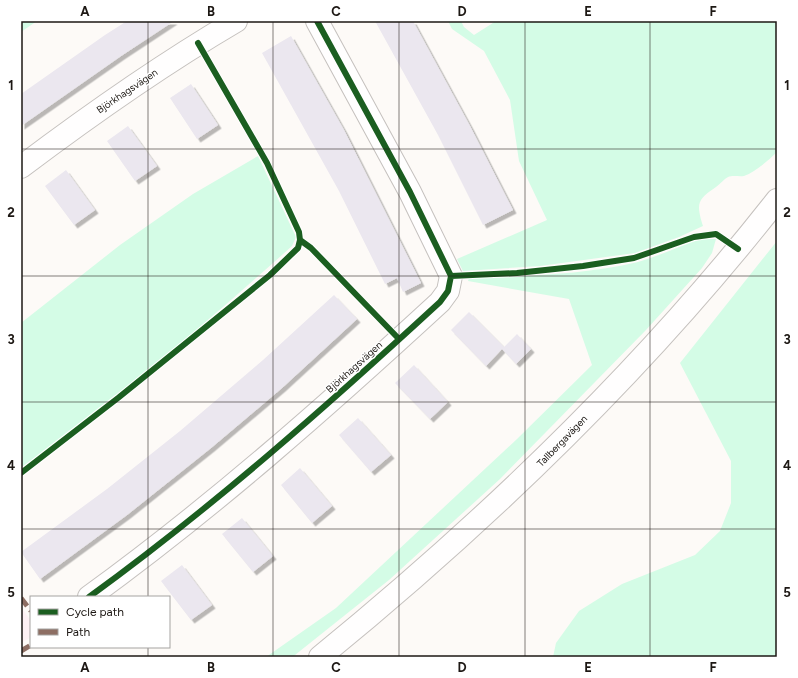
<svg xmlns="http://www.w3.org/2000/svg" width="798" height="678" font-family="Figtree,sans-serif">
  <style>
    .education { fill: #fef1f4 }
    .green { fill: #d4fce6 }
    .building { fill: #ebe7ef; filter: url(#shadow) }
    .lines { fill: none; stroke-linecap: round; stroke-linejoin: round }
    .minor-casing { stroke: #c5c1be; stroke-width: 24 }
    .minor { stroke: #fffefe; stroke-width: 22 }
    .quiet { stroke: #8d6e63; stroke-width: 5; stroke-dasharray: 10 5; stroke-linecap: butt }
    .cycleway-casing { stroke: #fff; stroke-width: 8 }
    .cycleway { stroke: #1b5e20; stroke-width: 6 }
    .grid { fill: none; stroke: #1d1814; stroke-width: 1; stroke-opacity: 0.55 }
    .labels { text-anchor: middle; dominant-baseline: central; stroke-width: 3; stroke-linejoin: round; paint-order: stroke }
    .street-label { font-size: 10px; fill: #1d1814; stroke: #fff }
    .neatline { fill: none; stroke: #1d1814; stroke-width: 1.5 }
    .grid-label { font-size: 13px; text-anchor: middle; font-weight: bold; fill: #1d1814 }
  </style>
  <defs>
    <filter id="shadow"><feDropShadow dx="3.5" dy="3.5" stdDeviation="0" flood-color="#0004"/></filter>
  </defs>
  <rect width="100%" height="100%" fill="#fdfaf7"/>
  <path class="education" d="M 21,607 L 31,621 L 31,637 L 21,643 Z"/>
  <path class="green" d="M 21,21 L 37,21 L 21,32 Z
    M 448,21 L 461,21 L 464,27 L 474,35 L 496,21 L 777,21 L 777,152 C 769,160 755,172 744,176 C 739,177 733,175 728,177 C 724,179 720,184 716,187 C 697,200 696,203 703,226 L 679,237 L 635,253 L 540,266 L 463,271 L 457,259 L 547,220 L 519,161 L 510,100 L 484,51 L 452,29 Z
    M 258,156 L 296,237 L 292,246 C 205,324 116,401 21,468 L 21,323 L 120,245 L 193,194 Z
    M 701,239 L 716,239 L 712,253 L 702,268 L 646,330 L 500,479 L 389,580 L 295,655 L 293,657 L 266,657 L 336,608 L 517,439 L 592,365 L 569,299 L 468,281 L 469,278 C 525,276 583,275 638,262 C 659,256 680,246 701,239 Z
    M 777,241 L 777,657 L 553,657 L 556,643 L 579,611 L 622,584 L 695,555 L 720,531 L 731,503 L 731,461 L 680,363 Z"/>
  <path class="building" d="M 127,21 L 174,21 L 121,56 L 21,126 L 21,94 L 105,35 Z
    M 375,21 L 413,21 L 470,126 L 513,210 L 483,225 L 438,135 Z
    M 291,36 L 344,130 L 421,283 L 403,292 L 397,278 L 385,284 L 339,191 L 262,53 Z
    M 191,84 L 218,125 L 197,139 L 170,98 Z
    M 128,126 L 157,166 L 135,181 L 107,141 Z
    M 66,170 L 95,210 L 74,225 L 45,186 Z
    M 334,295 L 357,319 L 282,388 L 211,448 L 127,515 L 40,579 L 21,552 L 107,489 L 180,431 L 263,360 Z
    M 469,312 L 504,347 L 517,334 L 531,349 L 516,364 L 502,349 L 486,366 L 451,330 Z
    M 414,365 L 448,402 L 430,419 L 395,383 Z
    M 358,418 L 391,455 L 371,472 L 339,435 Z
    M 300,468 L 332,506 L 312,523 L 281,485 Z
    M 242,518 L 273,556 L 253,572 L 222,534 Z
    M 182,565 L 212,605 L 191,620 L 161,581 Z"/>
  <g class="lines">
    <g class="minor-casing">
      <path id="minor" d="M 21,167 C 90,115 161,65 236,21
        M 89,597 C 213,507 327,406 440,302 L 448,291 L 451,276 L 410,192 L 317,21
        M 320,657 C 488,520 643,371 777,200"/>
    </g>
    <use href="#minor" class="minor"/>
    <path class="quiet" d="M 21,598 L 31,611
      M 21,651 L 31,645"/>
    <g class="cycleway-casing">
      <path id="cycleway" d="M 300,240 L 311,248 L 399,339
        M 451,276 L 517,273 L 583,266 L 634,258 L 694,237 L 716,234 L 738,249
        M 21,473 L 118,398 L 270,275 L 298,248 L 300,240 L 299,232 L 267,163 L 198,43
        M 89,597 C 213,507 327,406 440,302 L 448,291 L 451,276 L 410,192 L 317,21"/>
    </g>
    <use href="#cycleway" class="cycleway"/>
  </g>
  <path class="grid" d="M 148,21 L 148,597M 273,21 L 273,657M 399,21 L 399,657M 525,21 L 525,657M 650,21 L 650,657M 21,149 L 777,149M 21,276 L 777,276M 21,402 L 777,402M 21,529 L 777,529M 148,647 L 148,657"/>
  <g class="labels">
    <g class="street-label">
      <text transform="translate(127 91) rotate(-34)">Björkhagsvägen</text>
      <text transform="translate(354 367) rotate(-42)">Björkhagsvägen</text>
      <text transform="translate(562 441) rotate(-46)">Tallbergavägen</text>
    </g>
  </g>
  <rect width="798" height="678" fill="none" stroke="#ffffff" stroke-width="44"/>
  <rect x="30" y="596" width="140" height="52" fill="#ffffff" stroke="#a5a3a1"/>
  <rect x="38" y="609" width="20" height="6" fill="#1b5e20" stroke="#a5a3a1"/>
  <text x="66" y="616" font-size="12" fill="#1d1814">Cycle path</text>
  <rect x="38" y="629" width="20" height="6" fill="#8d6e63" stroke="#a5a3a1"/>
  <text x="66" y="636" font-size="12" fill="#1d1814">Path</text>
  <rect x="22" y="22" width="754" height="634" class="neatline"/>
  <g class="grid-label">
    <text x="85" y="16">A</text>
    <text x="211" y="16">B</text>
    <text x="336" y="16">C</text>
    <text x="462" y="16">D</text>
    <text x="588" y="16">E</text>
    <text x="713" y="16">F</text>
    <text x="11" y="90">1</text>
    <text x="787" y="90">1</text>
    <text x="11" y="217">2</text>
    <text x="787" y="217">2</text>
    <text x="11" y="344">3</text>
    <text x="787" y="344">3</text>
    <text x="11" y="470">4</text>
    <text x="787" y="470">4</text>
    <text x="11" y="597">5</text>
    <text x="787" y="597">5</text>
    <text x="85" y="672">A</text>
    <text x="211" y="672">B</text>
    <text x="336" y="672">C</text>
    <text x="462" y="672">D</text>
    <text x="588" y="672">E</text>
    <text x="713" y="672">F</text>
  </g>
</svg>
